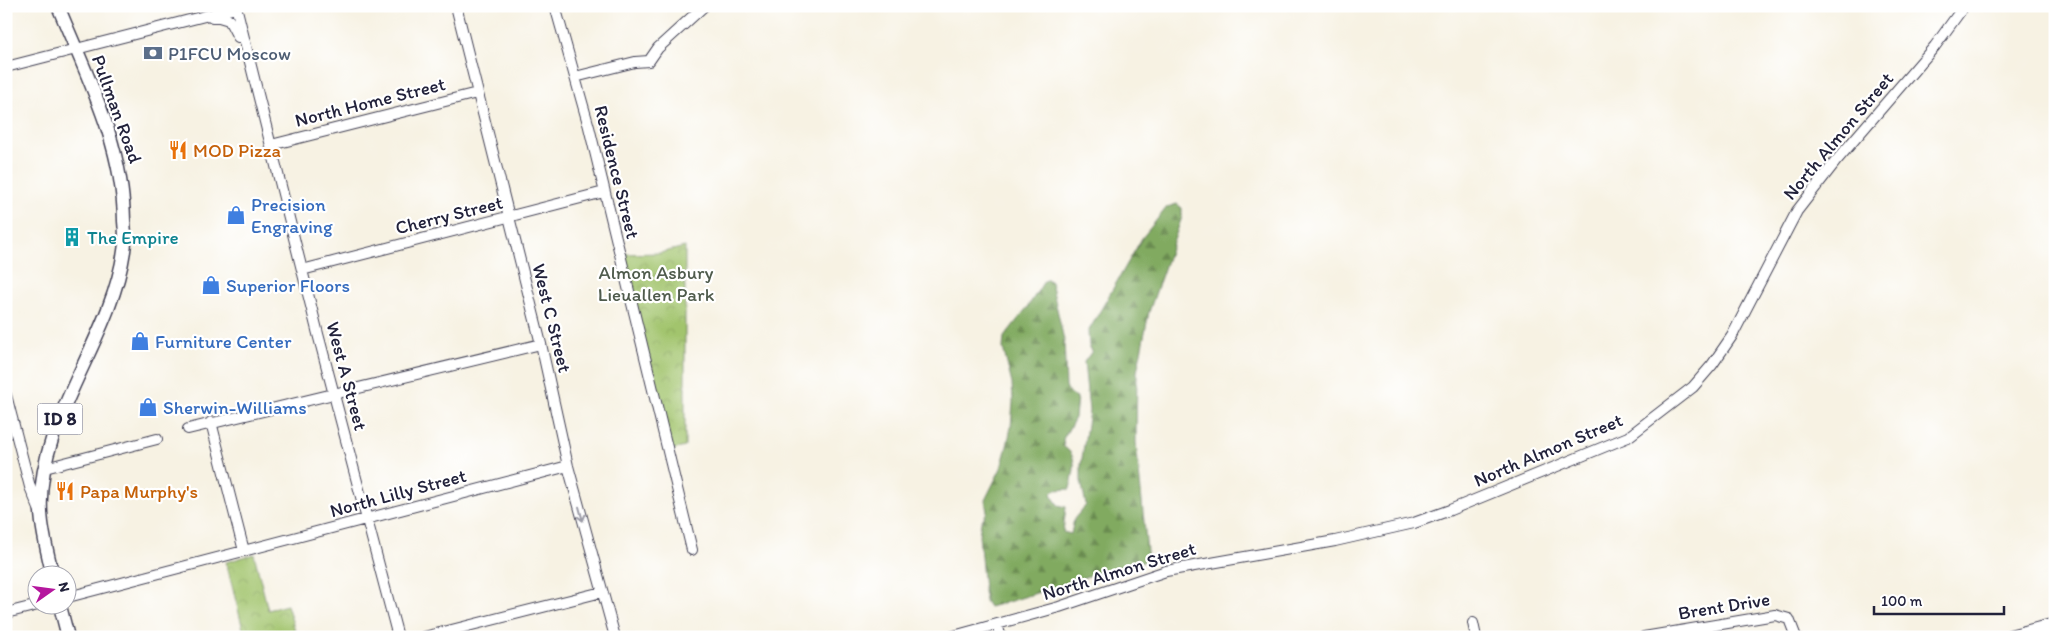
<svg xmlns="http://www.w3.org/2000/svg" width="2061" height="643" font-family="Itim,sans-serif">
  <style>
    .forest { fill: url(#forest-firs); stroke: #52664e }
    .park { fill: url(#park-crowns); stroke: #627354 }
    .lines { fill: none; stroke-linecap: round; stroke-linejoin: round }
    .minor-casing { stroke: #424154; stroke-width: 12 }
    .major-casing { stroke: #424154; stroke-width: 15 }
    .highway-casing { stroke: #424154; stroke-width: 16 }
    .minor { stroke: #fff; stroke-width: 10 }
    .major { stroke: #fff; stroke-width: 12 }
    .highway { stroke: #fff; stroke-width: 14 }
    .oneway { stroke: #9c9ca7 }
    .labels { text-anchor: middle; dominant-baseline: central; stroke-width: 4.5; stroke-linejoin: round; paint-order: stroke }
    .shield { fill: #fff; stroke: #646476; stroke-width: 1 }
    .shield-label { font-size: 18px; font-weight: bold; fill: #22223b }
    .service-label { font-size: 19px; fill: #4e5e75; stroke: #fff; text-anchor: start }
    .street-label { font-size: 19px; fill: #22223b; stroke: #fff }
    .food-label { font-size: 19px; fill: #c56008; stroke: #fff; text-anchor: start }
    .shop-label { font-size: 19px; fill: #366cbe; stroke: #fff; text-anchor: start }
    .culture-label { font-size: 19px; fill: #0d838f; stroke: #fff; text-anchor: start }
    .park-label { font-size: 19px; fill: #4f5b4c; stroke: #fff }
  </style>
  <defs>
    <pattern id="forest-firs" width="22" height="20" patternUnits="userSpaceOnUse" patternTransform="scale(1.25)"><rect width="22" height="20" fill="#81aa60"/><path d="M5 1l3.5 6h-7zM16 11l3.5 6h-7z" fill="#698a50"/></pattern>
    <pattern id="park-crowns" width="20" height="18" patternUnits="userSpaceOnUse" patternTransform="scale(1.25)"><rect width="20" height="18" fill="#a2c46d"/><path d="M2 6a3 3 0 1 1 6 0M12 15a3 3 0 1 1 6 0" fill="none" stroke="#8ba85f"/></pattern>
  </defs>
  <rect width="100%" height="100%" fill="#fff"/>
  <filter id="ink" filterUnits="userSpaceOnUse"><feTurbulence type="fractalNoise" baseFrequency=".02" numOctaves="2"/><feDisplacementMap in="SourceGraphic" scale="10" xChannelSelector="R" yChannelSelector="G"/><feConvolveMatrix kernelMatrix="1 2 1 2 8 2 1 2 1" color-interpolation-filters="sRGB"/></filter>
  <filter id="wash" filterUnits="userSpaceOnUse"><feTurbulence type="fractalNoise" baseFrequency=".0096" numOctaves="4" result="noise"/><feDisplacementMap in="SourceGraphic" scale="20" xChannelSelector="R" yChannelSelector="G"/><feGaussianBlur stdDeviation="1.12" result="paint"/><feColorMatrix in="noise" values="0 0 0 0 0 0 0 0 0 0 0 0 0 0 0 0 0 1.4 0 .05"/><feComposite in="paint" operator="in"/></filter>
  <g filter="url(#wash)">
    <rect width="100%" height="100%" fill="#f7f2e3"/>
    <path class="forest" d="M 1177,204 L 1182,208 L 1182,217 L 1149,312 L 1137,372 L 1136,442 L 1148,561 C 1094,570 1042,594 989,607 L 985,601 L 979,535 L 981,522 L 987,512 L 985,500 L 1001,468 L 1007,446 L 1011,427 L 1013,402 L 1012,384 L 1003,348 L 1004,337 L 1029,305 L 1044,281 L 1048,279 L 1051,282 L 1064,340 L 1066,386 L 1069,393 L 1077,397 L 1075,418 L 1063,439 L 1064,447 C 1080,457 1073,474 1070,489 L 1055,490 L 1051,494 L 1058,505 L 1066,507 L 1063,532 L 1071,534 L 1074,519 L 1086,505 L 1081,481 L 1081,465 L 1089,411 L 1084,362 L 1092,351 L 1089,346 L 1088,332 L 1142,238 L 1167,207 Z"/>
    <path class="park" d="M 685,247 L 685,447 L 667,451 L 620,254 L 660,253 Z
      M 254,554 L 268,610 L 287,605 L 297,637 L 245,637 L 226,562 Z"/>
  </g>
  <g filter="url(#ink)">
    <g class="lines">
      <g class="minor-casing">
        <path id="minor" d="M 236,6 L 318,334 L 398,637
          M 456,6 L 541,344 L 568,466 L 615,637
          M 555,6 L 589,127 L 692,550
          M 212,17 L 219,17 L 229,20 L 238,37
          M 6,67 L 236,8
          M 575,77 L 635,62 L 649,61 L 658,48 L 704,6
          M 271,145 L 477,93
          M 302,270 L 604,192
          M 6,395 L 30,487 L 40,511
          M 211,422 L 244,551
          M 188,429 L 541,344
          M 45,468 L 157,439
          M 68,597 L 568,466
          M 6,613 L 38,605
          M 1473,623 L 1476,637
          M 997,625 L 1001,637
          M 424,637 L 602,592
          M 950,637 L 1059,607 L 1166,571 L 1335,541 L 1414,523 L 1450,510 L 1628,437 L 1693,387 L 1712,365 L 1732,336 L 1797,211 L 1836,161 L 1935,46 L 1964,6
          M 1644,637 L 1775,615 L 1789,619 L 1796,637"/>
      </g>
      <g class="major-casing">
        <path id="major" d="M 53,576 C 48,555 42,533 41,512 C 36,421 111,341 124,251 C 126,242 125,231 124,221 C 123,144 87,77 58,6
          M 60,606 L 68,637"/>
      </g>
      <g class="highway-casing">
        <path id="highway" d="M 2010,637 L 2055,625"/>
      </g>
      <use href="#minor" class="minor"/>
      <use href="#major" class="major"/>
      <use href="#highway" class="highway"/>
    </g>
    <defs><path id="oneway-shaft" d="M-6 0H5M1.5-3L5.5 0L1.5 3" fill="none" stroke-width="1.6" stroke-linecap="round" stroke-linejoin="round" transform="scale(1.25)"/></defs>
    <use class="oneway" href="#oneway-shaft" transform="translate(581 514) rotate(75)"/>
  </g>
  <defs>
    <g id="bank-bare" transform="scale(1.5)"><path d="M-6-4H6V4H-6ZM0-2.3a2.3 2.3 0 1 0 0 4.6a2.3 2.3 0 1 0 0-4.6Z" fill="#5c6f8a" stroke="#fff" stroke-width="2.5" paint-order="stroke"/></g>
    <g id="restaurant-bare" transform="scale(1.5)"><path d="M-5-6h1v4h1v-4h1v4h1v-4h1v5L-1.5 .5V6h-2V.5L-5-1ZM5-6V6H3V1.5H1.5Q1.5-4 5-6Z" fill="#e8710a" stroke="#fff" stroke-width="2.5" paint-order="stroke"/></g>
    <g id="shop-bare" transform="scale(1.5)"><path d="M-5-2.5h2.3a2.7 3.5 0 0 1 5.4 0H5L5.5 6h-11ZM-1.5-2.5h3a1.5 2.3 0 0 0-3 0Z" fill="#3f7fe0" stroke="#fff" stroke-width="2.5" paint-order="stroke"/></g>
    <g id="building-bare" transform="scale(1.5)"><path d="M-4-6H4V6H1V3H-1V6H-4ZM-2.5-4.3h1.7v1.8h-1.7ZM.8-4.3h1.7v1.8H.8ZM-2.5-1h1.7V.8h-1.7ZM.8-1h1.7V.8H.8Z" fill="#0f9aa8" stroke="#fff" stroke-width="2.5" paint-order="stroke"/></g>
  </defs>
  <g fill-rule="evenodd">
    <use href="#bank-bare" x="153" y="53"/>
    <use href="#restaurant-bare" x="178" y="150"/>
    <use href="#shop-bare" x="236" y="215"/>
    <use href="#building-bare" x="72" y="237"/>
    <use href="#shop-bare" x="211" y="285"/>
    <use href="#shop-bare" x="140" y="341"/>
    <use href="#shop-bare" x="148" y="407"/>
    <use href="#restaurant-bare" x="65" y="491"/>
  </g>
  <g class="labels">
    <rect class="shield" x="37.5" y="403.5" width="45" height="31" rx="4"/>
    <g class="shield-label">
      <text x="60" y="419">ID 8</text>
    </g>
    <g class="service-label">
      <text x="168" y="53">P1FCU Moscow</text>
    </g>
    <g class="street-label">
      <text transform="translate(370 102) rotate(-14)">North Home Street</text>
      <text transform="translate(117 109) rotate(70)">Pullman Road</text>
      <text transform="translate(1838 136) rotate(-50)">North Almon Street</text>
      <text transform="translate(617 172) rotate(76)">Residence Street</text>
      <text transform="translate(449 215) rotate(-14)">Cherry Street</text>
      <text transform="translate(552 318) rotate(76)">West C Street</text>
      <text transform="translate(347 376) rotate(75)">West A Street</text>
      <text transform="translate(1548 450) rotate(-23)">North Almon Street</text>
      <text transform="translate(398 493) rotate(-15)">North Lilly Street</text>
      <text transform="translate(1119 571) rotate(-17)">North Almon Street</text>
      <text transform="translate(1724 606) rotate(-9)">Brent Drive</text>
    </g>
    <g class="food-label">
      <text x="193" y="150">MOD Pizza</text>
      <text x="80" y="491">Papa Murphy's</text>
    </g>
    <g class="shop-label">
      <text x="251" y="204">Precision<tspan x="251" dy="22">Engraving</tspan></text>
      <text x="226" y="285">Superior Floors</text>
      <text x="155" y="341">Furniture Center</text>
      <text x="163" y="407">Sherwin-Williams</text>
    </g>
    <g class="culture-label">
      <text x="87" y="237">The Empire</text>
    </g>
    <g class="park-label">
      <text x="656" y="272">Almon Asbury<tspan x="656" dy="22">Lieuallen Park</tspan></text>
    </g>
  </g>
  <rect width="2061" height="643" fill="none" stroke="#fff" stroke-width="25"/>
  <g transform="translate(52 590) rotate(76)"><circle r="24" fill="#ffffff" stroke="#a7a7b1"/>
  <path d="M0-4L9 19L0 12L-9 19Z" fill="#b5179e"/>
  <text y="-8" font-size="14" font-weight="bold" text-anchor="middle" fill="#22223b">N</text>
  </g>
  <path d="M1874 606v8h130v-8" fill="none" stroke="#22223b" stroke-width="2.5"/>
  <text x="1881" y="606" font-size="15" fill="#22223b" stroke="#ffffff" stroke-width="4" paint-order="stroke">100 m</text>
</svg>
